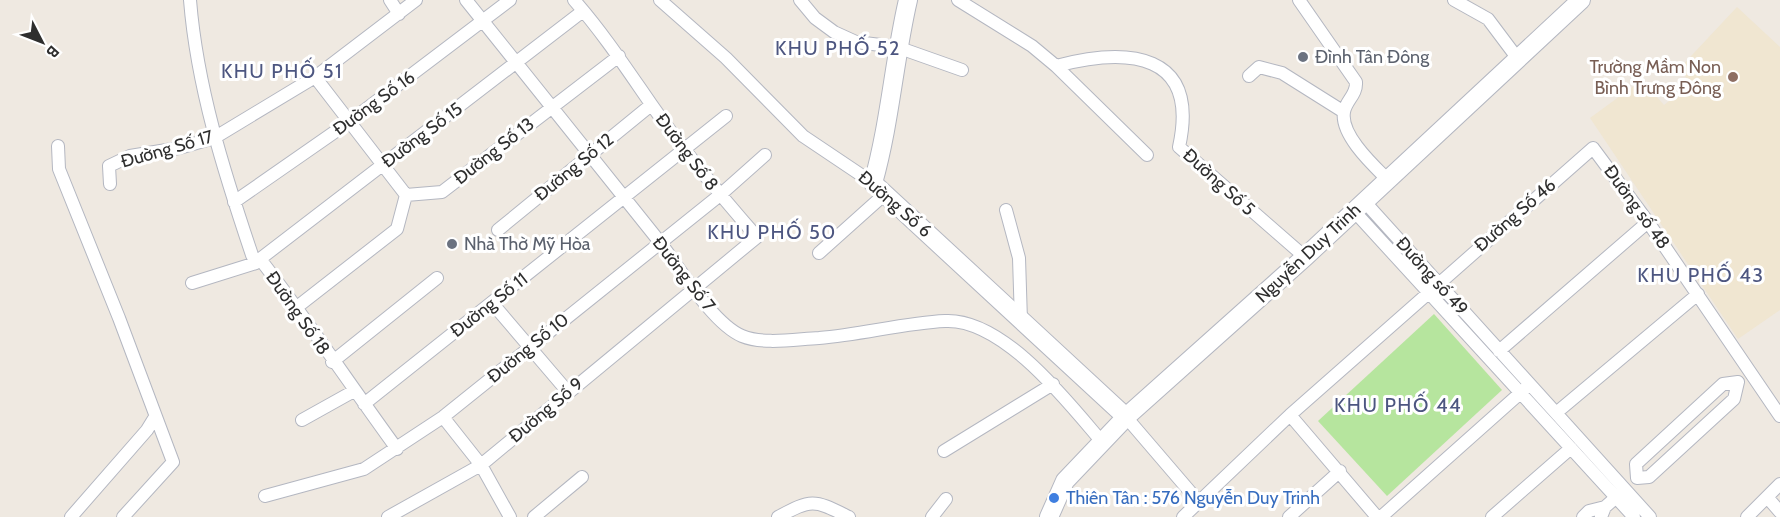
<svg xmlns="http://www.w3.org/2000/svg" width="1780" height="517" font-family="Cabin,sans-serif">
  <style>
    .education { fill: #f0e6d1 }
    .green { fill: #b6e59e }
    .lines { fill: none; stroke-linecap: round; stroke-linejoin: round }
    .street-casing { stroke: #b4b7c1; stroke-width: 14 }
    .secondary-casing { stroke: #b4b7c1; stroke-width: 20 }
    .street { stroke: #fff; stroke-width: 12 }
    .secondary { stroke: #fff; stroke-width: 18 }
    .worship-dot { fill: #6b7280; stroke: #fff; stroke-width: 2 }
    .education-dot { fill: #8d6e63; stroke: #fff; stroke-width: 2 }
    .shop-dot { fill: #3f7fe0; stroke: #fff; stroke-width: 2 }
    .labels { text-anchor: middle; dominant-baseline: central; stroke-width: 6; stroke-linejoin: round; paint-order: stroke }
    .worship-label { font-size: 18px; fill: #5b616d; stroke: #fff; text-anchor: start }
    .education-label { font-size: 18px; fill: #785e54; stroke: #fff; text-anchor: end }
    .street-label { font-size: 18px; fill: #2e2e2e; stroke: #fff }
    .shop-label { font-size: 18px; fill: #366cbe; stroke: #fff; text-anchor: start }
    .neighbourhood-label { font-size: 20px; letter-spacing: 1.5px; fill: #4d5680; stroke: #fff }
  </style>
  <rect width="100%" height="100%" fill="#efe9e1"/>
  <path class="education" d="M 1737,7 L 1780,47 L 1780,310 L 1738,339 L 1590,118 L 1642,80 L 1664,105 L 1692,83 L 1678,70 Z"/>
  <path class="green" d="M 1434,314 L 1502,390 L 1387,496 L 1318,421 Z"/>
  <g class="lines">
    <g class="street-casing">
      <path id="street" d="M 190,0 C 197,87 224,172 252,255 L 256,263 L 260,259 C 308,321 351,386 397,449
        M 390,0 L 399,14
        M 466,0 C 530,81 595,161 659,241 C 680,268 712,323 742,336 C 764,345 796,339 819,338 C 861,335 903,323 945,321 C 1003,318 1068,402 1102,442
        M 660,0 L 726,58 L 803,136 L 873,183
        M 800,0 L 815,18 L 834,32 L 856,42 L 897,47 L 962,70
        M 958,0 L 1032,46 L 1056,66 C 1128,47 1200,52 1179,147 L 1305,257
        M 1299,0 L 1356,82 C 1357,95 1346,100 1344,112 C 1340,135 1374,166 1388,180
        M 1454,0 L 1488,19 L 1518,59
        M 1056,66 L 1147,155
        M 1249,76 L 1259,67 L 1282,73 L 1344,112
        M 315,77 L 406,195
        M 58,146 L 59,169 L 119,318 L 173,462 L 123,517
        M 110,184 L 109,166 L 130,156 L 179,148 L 214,138 L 315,77 L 416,0
        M 1364,201 L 1650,517
        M 234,202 L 349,122 L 510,0
        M 1006,210 L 1019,258 L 1021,321
        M 1354,211 L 1634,517
        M 498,230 L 651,105
        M 819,253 L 886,193
        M 260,259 L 583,11
        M 192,283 L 256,263
        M 492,303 L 568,392
        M 297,307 L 397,229 L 406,195 L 442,192 L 619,56
        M 1499,351 L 1648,222
        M 332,362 L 437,278
        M 364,404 L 726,116
        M 1556,413 L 1698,294
        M 443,417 L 481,465 L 510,517
        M 1126,417 L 1198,501
        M 302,420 L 354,391
        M 944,451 L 1053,384
        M 1637,478 L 1636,464 L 1723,384 L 1738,382
        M 1637,478 L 1649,477 L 1734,399 L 1738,382
        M 265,496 L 364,469 L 443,417 L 720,195 L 765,155
        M 1767,497 L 1780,512
        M 71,517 L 147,430 L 155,417
        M 388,517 L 481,465 L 757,237 C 720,195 683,150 651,104 C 626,68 603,33 574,0
        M 534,517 L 582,477
        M 778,517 C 813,498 814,500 849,517
        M 932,517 L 946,499
        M 1183,517 L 1290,415
        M 1289,517 L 1340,471
        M 1377,517 L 1290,415 L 1593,148 L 1648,222 L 1780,416
        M 1381,517 L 1527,387
        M 1492,517 L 1571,448
        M 1583,517 L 1589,511 L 1605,507
        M 1601,517 L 1605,507 L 1621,493
        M 1747,517 L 1780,484"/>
    </g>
    <g class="secondary-casing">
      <path id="secondary" d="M 908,0 C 894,60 890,123 873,183 L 1126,417
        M 1049,517 L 1065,481 L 1126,417 L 1305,257 L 1581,0"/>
    </g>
    <use href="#street" class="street"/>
    <use href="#secondary" class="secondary"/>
  </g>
  <g class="worship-dot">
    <circle cx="1303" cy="57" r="6"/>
    <circle cx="452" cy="244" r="6"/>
  </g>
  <circle class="education-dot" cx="1733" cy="77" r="6"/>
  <circle class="shop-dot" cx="1054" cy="498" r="6"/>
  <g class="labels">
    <g class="worship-label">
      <text x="1315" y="57">Đình Tân Đông</text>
      <text x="464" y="244">Nhà Thờ Mỹ Hòa</text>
    </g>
    <g class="education-label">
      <text x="1721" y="67">Trường Mầm Non<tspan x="1721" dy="21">Bình Trưng Đông</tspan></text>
    </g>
    <g class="street-label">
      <text transform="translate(374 103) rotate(-36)">Đường Số 16</text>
      <text transform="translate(422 135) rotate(-37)">Đường Số 15</text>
      <text transform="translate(167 149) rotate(-16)">Đường Số 17</text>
      <text transform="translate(494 151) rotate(-38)">Đường Số 13</text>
      <text transform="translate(687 152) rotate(53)">Đường Số 8</text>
      <text transform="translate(574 167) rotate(-39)">Đường Số 12</text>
      <text transform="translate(1219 182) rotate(42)">Đường Số 5</text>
      <text transform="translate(895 204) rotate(41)">Đường Số 6</text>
      <text transform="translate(1637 207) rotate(54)">Đường số 48</text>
      <text transform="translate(1515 215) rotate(-41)">Đường Số 46</text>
      <text transform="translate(1308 253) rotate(-43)">Nguyễn Duy Trinh</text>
      <text transform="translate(684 274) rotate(52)">Đường Số 7</text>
      <text transform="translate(1432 276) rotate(48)">Đường số 49</text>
      <text transform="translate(489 305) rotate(-38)">Đường Số 11</text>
      <text transform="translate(298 313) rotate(55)">Đường Số 18</text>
      <text transform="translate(528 348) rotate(-39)">Đường Số 10</text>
      <text transform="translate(546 410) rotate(-40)">Đường Số 9</text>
    </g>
    <g class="shop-label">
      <text x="1066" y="498">Thiên Tân : 576 Nguyễn Duy Trinh</text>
    </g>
    <g class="neighbourhood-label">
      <text x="838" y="48">KHU PHỐ 52</text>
      <text x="282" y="71">KHU PHỐ 51</text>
      <text x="772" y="232">KHU PHỐ 50</text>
      <text x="1701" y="275">KHU PHỐ 43</text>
      <text x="1398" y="405">KHU PHỐ 44</text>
    </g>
  </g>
  <g transform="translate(42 42) rotate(132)" stroke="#ffffff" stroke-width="4.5" paint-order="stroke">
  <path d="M0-4.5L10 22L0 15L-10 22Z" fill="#2e2e2e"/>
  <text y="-9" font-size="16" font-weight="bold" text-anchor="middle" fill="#2e2e2e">B</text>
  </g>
</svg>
